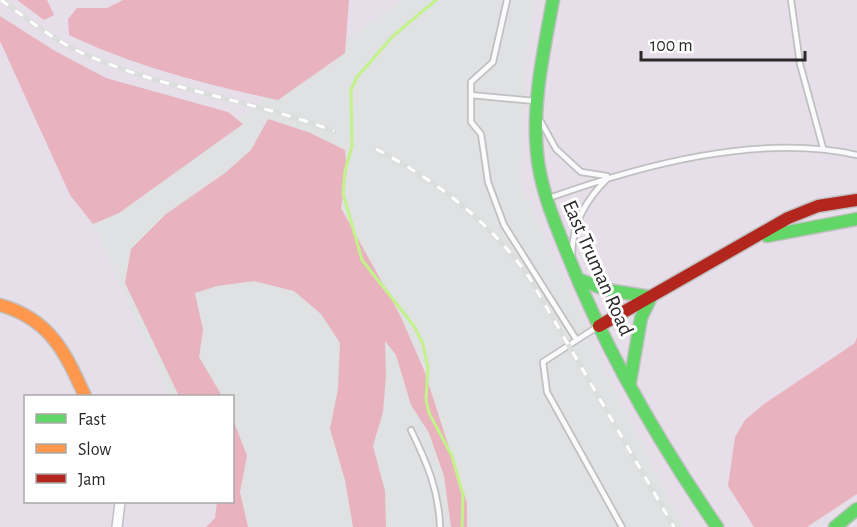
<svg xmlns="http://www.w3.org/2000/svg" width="857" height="527" font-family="'Alegreya Sans',sans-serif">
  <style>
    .industrial { fill: #dfe1e3 }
    .green { fill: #e8b3be }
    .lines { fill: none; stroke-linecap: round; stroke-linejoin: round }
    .stream { stroke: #c2f289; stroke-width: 3 }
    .lane-casing { stroke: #c0c0c1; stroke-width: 8 }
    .street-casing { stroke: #c0c0c1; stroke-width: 12 }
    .fast-casing { stroke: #c0c0c1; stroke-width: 15 }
    .slow-casing { stroke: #c0c0c1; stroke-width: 15 }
    .jam-casing { stroke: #c0c0c1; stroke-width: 15 }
    .lane { stroke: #fbfafc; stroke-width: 4.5 }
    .street { stroke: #fbfafc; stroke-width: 9 }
    .fast { stroke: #63d668; stroke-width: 12 }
    .slow { stroke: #ff974d; stroke-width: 12 }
    .jam { stroke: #b3261e; stroke-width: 12 }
    .rail-casing { stroke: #dcdedd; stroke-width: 5 }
    .rail { stroke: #fff; stroke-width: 3; stroke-dasharray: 9; stroke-linecap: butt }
    .labels { text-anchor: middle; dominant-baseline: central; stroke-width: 6; stroke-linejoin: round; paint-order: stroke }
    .street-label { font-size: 21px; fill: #292929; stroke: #fff }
  </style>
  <rect width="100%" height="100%" fill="#e6dee8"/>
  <path class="industrial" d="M 401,0 L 534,0 L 528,46 L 520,183 L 610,380 L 684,527 L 228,527 L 216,502 L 232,502 L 232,396 L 170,396 L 93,224 Z"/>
  <path class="green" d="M 17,0 L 47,0 L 54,15 L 44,20 Z
    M 123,0 L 349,0 L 345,53 L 278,100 C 208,85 134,66 69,35 L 68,19 L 77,8 L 107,8 Z
    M 0,16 L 55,51 L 106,78 L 228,112 L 243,124 L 119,213 L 93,224 L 70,195 L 0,41 Z
    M 268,119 L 308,132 L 345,150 L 347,171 L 341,208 L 400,315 L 424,370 L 467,503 L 467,527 L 451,527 L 444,476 L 429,433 L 411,405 L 396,355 L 385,341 L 386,376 L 383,412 L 373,446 L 385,491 L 386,527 L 353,527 L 345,480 L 330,429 L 338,389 L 340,343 L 321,314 L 294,291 L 254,281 L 217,286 L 195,293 L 203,330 L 199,357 L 222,396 L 179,396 L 125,283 L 131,249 L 166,214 L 225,173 L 251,150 Z
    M 857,337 L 857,494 L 807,527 L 754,527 L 728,486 L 735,437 L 745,420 L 764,404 L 855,343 Z
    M 233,419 L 247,456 L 240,492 L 248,527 L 206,527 L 215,518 L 217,502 L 232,502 Z"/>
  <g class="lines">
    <path class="stream" d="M 436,0 L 393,36 L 357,77 L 351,90 L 352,146 L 345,171 L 343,193 L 362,260 L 414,326 L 423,344 L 428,368 L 426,399 L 429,413 L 452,456 L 463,495 L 462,527"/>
    <g class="lane-casing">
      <path id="lane" d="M 507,0 L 493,62 L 471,82 L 471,122 L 481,134 L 488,182 L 504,225 L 576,339
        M 791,0 L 800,64 L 823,148
        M 471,95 L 535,101
        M 540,120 L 556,149 L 581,172 L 607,176
        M 549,198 C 642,165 759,133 857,155
        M 572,255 C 572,225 586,199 608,178
        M 597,327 L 543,362 L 547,392 L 622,527
        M 411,430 C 427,463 439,491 440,527"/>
    </g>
    <g class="street-casing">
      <path id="street" d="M 117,527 L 120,502"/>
    </g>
    <g class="fast-casing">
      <path id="fast" d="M 553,0 C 544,50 532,102 537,153 C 540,187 554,221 567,253 C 605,350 658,441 717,527
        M 767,236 L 857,219
        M 578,279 L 607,290 L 651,297 L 641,318 L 630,382
        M 835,527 L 857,509"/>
    </g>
    <g class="slow-casing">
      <path id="slow" d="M 0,305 C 50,319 65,352 85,396"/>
    </g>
    <g class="jam-casing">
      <path id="jam" d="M 599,326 L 788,218 L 818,206 L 857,200"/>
    </g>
    <use href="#lane" class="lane"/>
    <use href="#street" class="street"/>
    <use href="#fast" class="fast"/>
    <use href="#slow" class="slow"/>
    <use href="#jam" class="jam"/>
    <g class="rail-casing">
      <path id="rail" d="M 1,0 C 29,20 57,43 89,56 C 168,90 254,101 334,131
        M 376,149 C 437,181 489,221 529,277 L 674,527"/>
    </g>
    <use href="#rail" class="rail"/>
  </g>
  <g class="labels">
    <g class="street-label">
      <text transform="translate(598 268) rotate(66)">East Truman Road</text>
    </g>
  </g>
  <rect x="24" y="395" width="210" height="108" fill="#ffffff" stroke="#a9a9a9" stroke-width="1.5"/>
  <rect x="36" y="414" width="30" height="9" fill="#63d668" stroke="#a9a9a9" stroke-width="1.5"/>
  <text x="78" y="425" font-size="18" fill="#292929">Fast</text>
  <rect x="36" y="444" width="30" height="9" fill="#ff974d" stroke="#a9a9a9" stroke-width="1.5"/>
  <text x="78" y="455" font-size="18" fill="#292929">Slow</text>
  <rect x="36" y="474" width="30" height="9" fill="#b3261e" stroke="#a9a9a9" stroke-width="1.5"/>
  <text x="78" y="485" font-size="18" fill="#292929">Jam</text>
  <path d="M641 51v9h164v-9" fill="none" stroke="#292929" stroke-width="3"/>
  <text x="650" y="51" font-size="18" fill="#292929" stroke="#ffffff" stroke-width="4.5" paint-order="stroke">100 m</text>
</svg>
